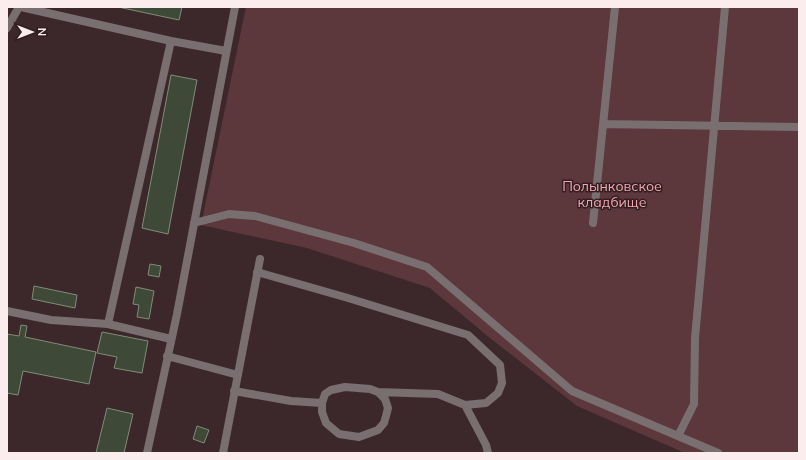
<svg xmlns="http://www.w3.org/2000/svg" width="806" height="460" font-family="Mulish,sans-serif">
  <style>
    .green { fill: #5c383d }
    .building { fill: #3e4938; stroke: #818c79 }
    .lines { fill: none; stroke-linecap: round; stroke-linejoin: round }
    .service { stroke: #7a6f70; stroke-width: 8 }
    .labels { text-anchor: middle; dominant-baseline: central; stroke-width: 3; stroke-linejoin: round; paint-order: stroke }
    .park-label { font-size: 14px; fill: #f5a6b0; stroke: #311e20 }
  </style>
  <rect width="100%" height="100%" fill="#3c282a"/>
  <path class="green" d="M 246,7 L 799,7 L 799,453 L 685,453 L 577,406 L 490,338 L 430,288 L 307,248 L 201,225 Z"/>
  <path class="building" d="M 118,7 L 182,7 L 179,20 Z
    M 171,75 L 197,80 L 168,234 L 142,228 Z
    M 150,264 L 161,266 L 159,277 L 148,275 Z
    M 34,286 L 77,295 L 75,308 L 32,299 Z
    M 136,287 L 154,291 L 149,319 L 137,317 L 139,305 L 133,304 Z
    M 21,325 L 27,326 L 25,337 L 96,352 L 89,384 L 23,371 L 18,395 L 7,393 L 7,334 L 19,336 Z
    M 102,332 L 148,341 L 142,373 L 114,368 L 117,357 L 97,353 Z
    M 107,408 L 133,414 L 124,453 L 96,453 Z
    M 197,426 L 209,430 L 204,443 L 193,439 Z"/>
  <g class="lines">
    <path class="service" d="M 21,7 L 171,41 L 108,324
      M 7,28 L 19,7
      M 171,41 L 226,51
      M 603,124 L 799,127
      M 194,223 L 229,214 L 255,216 L 354,243 L 427,267 L 572,391 L 718,453
      M 593,223 L 615,7
      M 257,272 L 348,298 L 468,335 L 500,365 L 502,383 L 498,393 L 486,403 L 465,405
      M 7,311 L 51,320 L 108,324 L 171,339
      M 167,356 L 238,375
      M 345,387 L 370,389 L 378,392 L 385,399 L 388,408 L 386,416 L 384,423 L 378,430 L 359,437 L 339,434 L 326,423 L 322,412 L 322,403 L 325,394 L 331,390 Z
      M 234,391 L 291,401 L 322,403
      M 378,392 L 438,394 L 465,405 L 486,445 L 488,453
      M 678,436 L 694,404 L 695,338 L 725,7
      M 147,453 L 177,314 L 235,7
      M 223,453 L 260,259"/>
  </g>
  <g class="labels">
    <g class="park-label">
      <text x="612" y="186">Полынковское<tspan x="612" dy="16">кладбище</tspan></text>
    </g>
  </g>
  <rect width="806" height="460" fill="none" stroke="#fbedee" stroke-width="16"/>
  <g transform="translate(32 32) rotate(90)" stroke="#311e20" stroke-width="3" paint-order="stroke">
  <path d="M0-3L7 15L0 10L-7 15Z" fill="#fbedee"/>
  <text y="-6" font-size="11" font-weight="bold" text-anchor="middle" fill="#fbedee">N</text>
  </g>
</svg>
